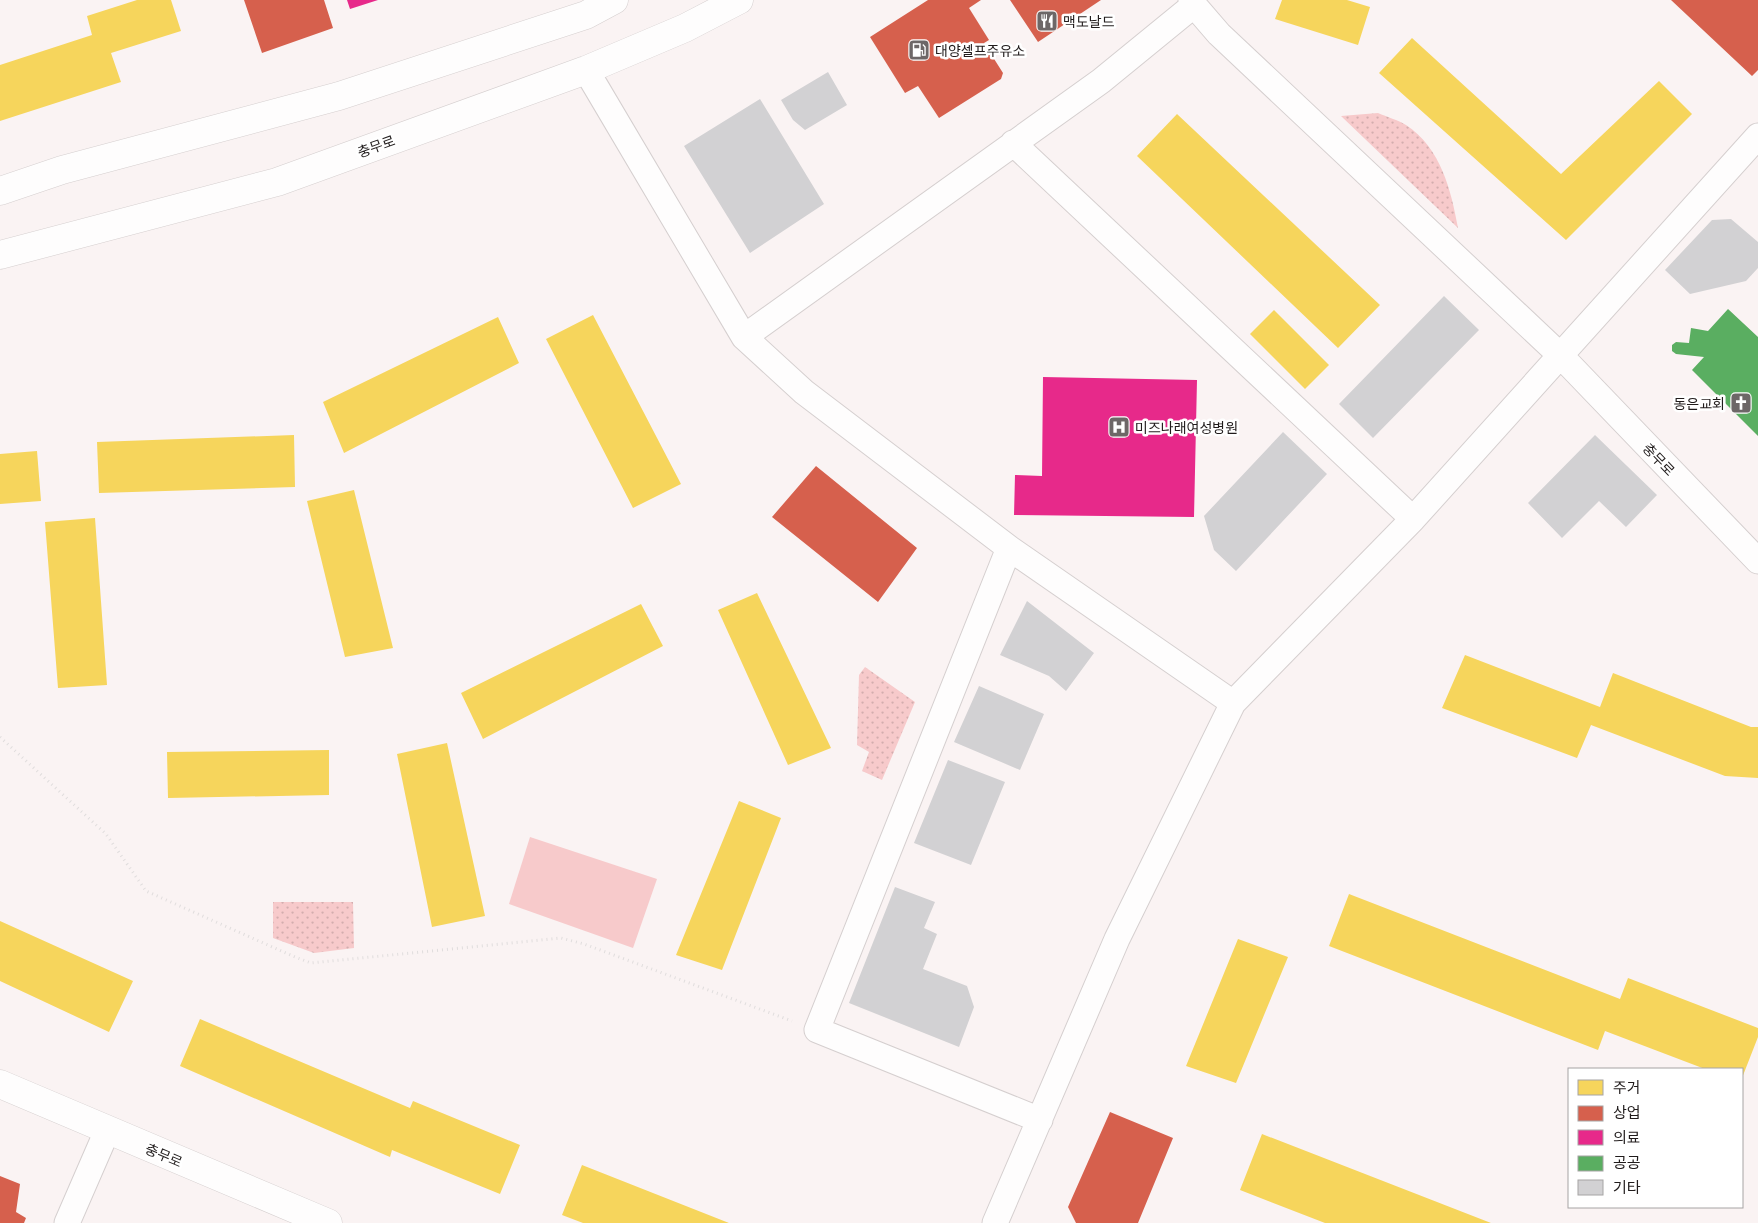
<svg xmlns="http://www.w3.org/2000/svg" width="1758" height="1223" font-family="Inter,'Noto Sans KR',sans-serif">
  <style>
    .grass { fill: url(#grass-dots) }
    .garden { fill: #f7cacb }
    .homes { fill: #f6d55c }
    .shops { fill: #d6604d }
    .health { fill: #e7298a }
    .public { fill: #5aae61 }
    .building { fill: #d2d1d3 }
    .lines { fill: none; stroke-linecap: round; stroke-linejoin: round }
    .minor-casing { stroke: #d5cfcf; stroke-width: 27 }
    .tertiary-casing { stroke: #d5cfcf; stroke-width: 29 }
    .secondary-casing { stroke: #d5cfcf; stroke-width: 29 }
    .path { stroke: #e0dddd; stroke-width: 3; stroke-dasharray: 1 4; stroke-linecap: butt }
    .minor { stroke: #fefdfd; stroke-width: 25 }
    .tertiary { stroke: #fefdfd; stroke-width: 28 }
    .secondary { stroke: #fefdfd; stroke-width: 28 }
    .labels { text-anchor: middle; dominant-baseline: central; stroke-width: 5; stroke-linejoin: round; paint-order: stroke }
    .poi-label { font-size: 14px; fill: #211c1c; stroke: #fff; text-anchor: start }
    .street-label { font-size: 14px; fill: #211c1c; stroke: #fff }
  </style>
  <defs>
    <pattern id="grass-dots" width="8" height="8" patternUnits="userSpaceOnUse" patternTransform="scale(1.25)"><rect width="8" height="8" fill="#f7cacb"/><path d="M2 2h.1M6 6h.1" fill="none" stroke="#d3adae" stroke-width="1.8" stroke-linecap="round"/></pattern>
  </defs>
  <rect width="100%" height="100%" fill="#faf3f3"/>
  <path class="grass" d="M 1378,113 C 1387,117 1398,120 1406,125 C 1441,148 1451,190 1458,228 L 1341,116 Z
    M 865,667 L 915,702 L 882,780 L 862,771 L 869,752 L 857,745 L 859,675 Z
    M 273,902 L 353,902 L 354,948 L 314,953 L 273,938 Z"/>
  <path class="garden" d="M 530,837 L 657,879 L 633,948 L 509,904 Z"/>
  <path class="homes" d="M 137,0 L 171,0 L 181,31 L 111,53 L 121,82 L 0,121 L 0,65 L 92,35 L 87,16 Z
    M 1282,0 L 1347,0 L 1370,7 L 1358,45 L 1275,19 Z
    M 1412,38 L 1561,174 L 1659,81 L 1692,114 L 1566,240 L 1379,73 Z
    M 1177,114 L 1380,305 L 1338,348 L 1137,156 Z
    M 1274,310 L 1329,365 L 1305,389 L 1250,334 Z
    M 593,315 L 681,484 L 633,508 L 546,339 Z
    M 498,317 L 519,363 L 344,453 L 323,402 Z
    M 294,435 L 295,487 L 99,493 L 97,442 Z
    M 37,451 L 41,501 L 0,504 L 0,454 Z
    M 354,490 L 393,648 L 345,657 L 307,501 Z
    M 95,518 L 107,685 L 58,688 L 45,522 Z
    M 757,593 L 831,748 L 788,765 L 718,610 Z
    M 641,604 L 663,646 L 483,739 L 461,693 Z
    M 1465,655 L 1600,707 L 1613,673 L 1751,727 L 1758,727 L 1758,778 L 1725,776 L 1591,725 L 1577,758 L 1442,708 Z
    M 447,743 L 485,916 L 432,927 L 397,754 Z
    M 329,750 L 329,795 L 168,798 L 167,752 Z
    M 739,801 L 781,818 L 722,970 L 676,955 Z
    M 1349,894 L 1620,999 L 1628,978 L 1758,1028 L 1758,1037 L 1742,1078 L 1742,1069 L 1705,1069 L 1605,1031 L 1598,1050 L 1329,946 Z
    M 0,921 L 133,981 L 109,1032 L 0,981 Z
    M 1238,939 L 1288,957 L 1236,1083 L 1186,1066 Z
    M 200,1019 L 410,1108 L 413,1101 L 520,1145 L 500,1194 L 392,1150 L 390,1157 L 180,1066 Z
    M 1262,1134 L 1491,1223 L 1325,1223 L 1240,1190 Z
    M 582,1165 L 729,1223 L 583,1223 L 562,1215 Z"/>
  <path class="shops" d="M 244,0 L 324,0 L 333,28 L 262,53 Z
    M 928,0 L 981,0 L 969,8 L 989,40 L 984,43 L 1003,73 L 1001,79 L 939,118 L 918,86 L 905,93 L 870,37 Z
    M 1010,0 L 1101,0 L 1038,42 Z
    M 1671,0 L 1758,0 L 1758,70 L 1752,76 Z
    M 816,466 L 917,548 L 878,602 L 772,517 Z
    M 1110,1112 L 1173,1138 L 1138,1223 L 1076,1223 L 1068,1207 Z
    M 0,1176 L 20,1184 L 16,1212 L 26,1218 L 24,1223 L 0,1223 Z"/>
  <path class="health" d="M 347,0 L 378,0 L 350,9 Z
    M 1043,377 L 1197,380 L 1194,517 L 1014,515 L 1015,475 L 1042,476 Z"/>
  <path class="public" d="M 1728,309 L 1758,337 L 1758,436 L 1692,370 L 1704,357 L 1676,354 L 1672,351 L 1672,345 L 1676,342 L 1689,343 L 1691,328 L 1708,331 Z"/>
  <path class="building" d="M 828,72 L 847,105 L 805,130 L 793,120 L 781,100 Z
    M 760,99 L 824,204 L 750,253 L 684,146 Z
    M 1731,219 L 1758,242 L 1758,268 L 1746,281 L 1690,294 L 1665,270 L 1712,220 Z
    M 1444,296 L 1479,330 L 1373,438 L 1339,404 Z
    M 1283,432 L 1327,474 L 1236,571 L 1214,550 L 1204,516 Z
    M 1595,435 L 1657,495 L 1626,527 L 1599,501 L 1562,538 L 1528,503 Z
    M 1027,601 L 1094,653 L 1066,691 L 1049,676 L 1000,655 Z
    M 979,686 L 1044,714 L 1020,770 L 954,742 Z
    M 948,760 L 1005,782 L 971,865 L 914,843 Z
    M 895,887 L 935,902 L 924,928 L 937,934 L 923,969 L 967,986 L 974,1007 L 959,1047 L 849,1003 Z"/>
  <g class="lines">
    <g class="minor-casing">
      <path id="minor" d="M 1194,5 L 1219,34 L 1561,356 L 1758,561
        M 586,70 L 744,337 L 804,392 L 1009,548 L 817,1030 L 1040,1120
        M 1013,143 L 1413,519
        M 744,337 L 1101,81 L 1194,5 L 1191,0
        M 1009,548 L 1233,703
        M 67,1223 L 107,1131
        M 995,1223 L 1117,939 L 1233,703 L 1413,519 L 1758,136"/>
    </g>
    <g class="tertiary-casing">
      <path id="tertiary" d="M 0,1084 L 328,1223"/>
    </g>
    <g class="secondary-casing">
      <path id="secondary" d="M 0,191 L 62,170 L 339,96 L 586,15 L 614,0
        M 0,255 L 277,182 L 586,70 L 685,28 L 739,0"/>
    </g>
    <path class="path" d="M 0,737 L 106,834 L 146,891 L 295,957 L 311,963 L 561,938 L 584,944 L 792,1021"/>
    <use href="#minor" class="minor"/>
    <use href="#tertiary" class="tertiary"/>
    <use href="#secondary" class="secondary"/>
  </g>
  <defs>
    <g id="restaurant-square" transform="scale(1.125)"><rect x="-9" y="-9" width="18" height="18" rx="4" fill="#6d6767" stroke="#fff"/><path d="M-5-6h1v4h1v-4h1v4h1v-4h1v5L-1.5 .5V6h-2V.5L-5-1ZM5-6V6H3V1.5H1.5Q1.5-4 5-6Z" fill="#fff"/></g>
    <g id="fuel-square" transform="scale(1.125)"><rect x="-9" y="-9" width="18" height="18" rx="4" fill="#6d6767" stroke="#fff"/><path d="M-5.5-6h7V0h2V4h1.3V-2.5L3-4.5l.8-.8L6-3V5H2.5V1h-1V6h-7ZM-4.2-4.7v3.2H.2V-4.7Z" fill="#fff"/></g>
    <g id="church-square" transform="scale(1.125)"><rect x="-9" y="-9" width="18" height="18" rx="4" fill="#6d6767" stroke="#fff"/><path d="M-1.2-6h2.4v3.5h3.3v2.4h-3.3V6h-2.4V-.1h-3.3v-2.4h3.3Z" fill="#fff"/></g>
    <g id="hospital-square" transform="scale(1.125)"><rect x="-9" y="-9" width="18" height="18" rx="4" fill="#6d6767" stroke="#fff"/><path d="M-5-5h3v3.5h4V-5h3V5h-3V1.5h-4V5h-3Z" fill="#fff"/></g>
  </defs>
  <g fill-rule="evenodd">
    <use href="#restaurant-square" x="1047" y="21"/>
    <use href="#fuel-square" x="919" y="50"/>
    <use href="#church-square" x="1741" y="403"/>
    <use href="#hospital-square" x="1119" y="427"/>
  </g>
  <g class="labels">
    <g class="poi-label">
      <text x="1063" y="21">맥도날드</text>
      <text x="935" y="50">대양셀프주유소</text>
      <text x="1725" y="403" text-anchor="end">동은교회</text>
      <text x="1135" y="427">미즈나래여성병원</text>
    </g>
    <g class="street-label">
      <text transform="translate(376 146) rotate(-20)">충무로</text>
      <text transform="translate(1659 459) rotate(46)">충무로</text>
      <text transform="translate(164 1155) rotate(23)">충무로</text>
    </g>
  </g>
  <rect x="1568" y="1068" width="175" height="140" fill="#ffffff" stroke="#a6a4a4"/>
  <rect x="1578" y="1080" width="25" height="15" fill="#f6d55c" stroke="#a6a4a4"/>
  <text x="1613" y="1093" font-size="15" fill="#211c1c">주거</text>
  <rect x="1578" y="1106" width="25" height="15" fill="#d6604d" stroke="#a6a4a4"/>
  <text x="1613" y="1118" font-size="15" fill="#211c1c">상업</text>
  <rect x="1578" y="1130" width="25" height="15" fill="#e7298a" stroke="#a6a4a4"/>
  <text x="1613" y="1143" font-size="15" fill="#211c1c">의료</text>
  <rect x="1578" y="1156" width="25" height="15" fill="#5aae61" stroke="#a6a4a4"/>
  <text x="1613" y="1168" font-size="15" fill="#211c1c">공공</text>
  <rect x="1578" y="1180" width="25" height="15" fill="#d2d1d3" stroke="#a6a4a4"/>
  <text x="1613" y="1193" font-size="15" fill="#211c1c">기타</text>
</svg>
